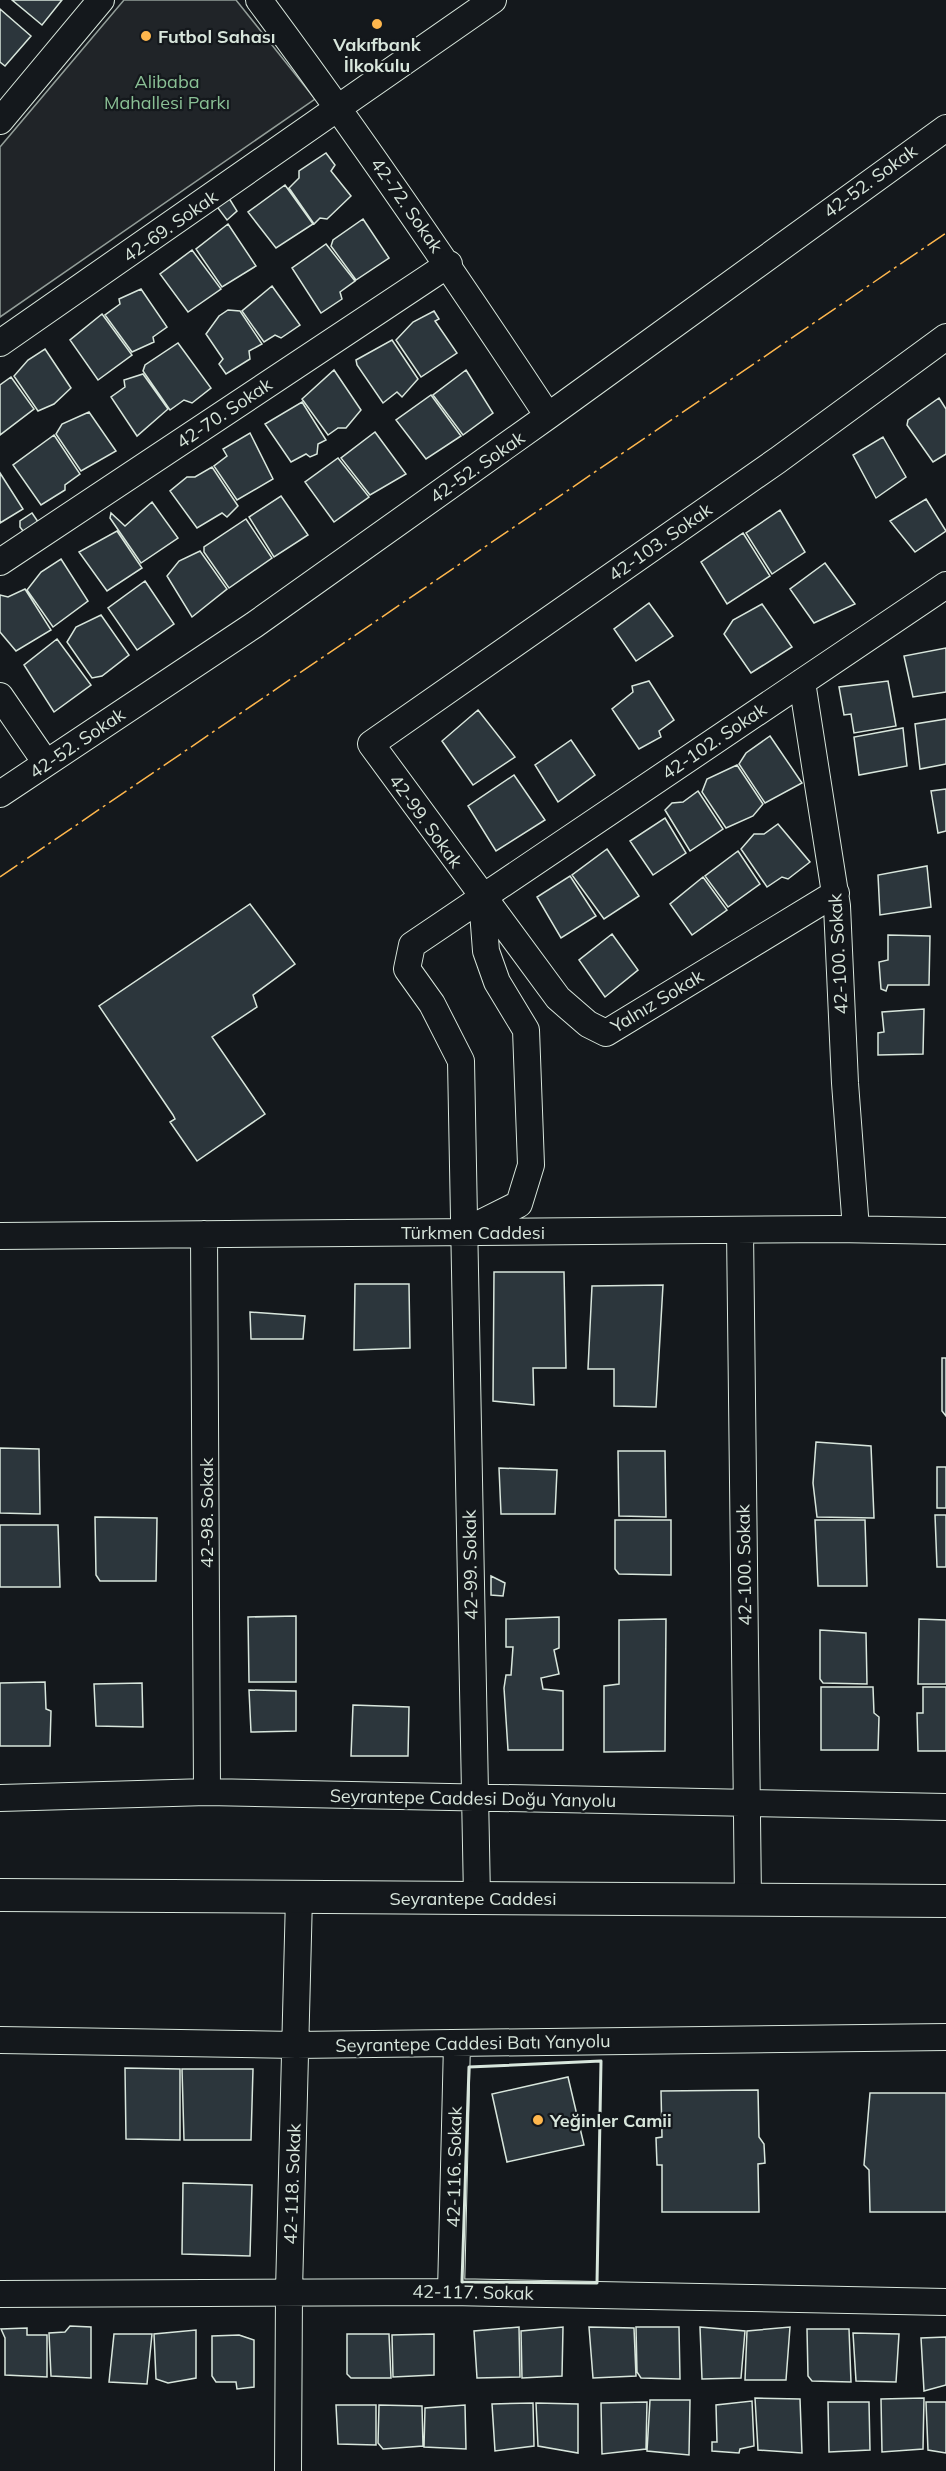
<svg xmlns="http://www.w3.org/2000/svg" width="946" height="2471" font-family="Mulish,sans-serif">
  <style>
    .green { fill: #202428; stroke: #939e99; stroke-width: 1.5 }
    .building { fill: #2c363c; stroke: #d8e6dc; stroke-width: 1.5 }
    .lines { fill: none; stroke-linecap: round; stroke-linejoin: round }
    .minor-casing { stroke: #d8e6dc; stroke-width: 28 }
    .tertiary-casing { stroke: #d8e6dc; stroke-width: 34 }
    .minor { stroke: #14181c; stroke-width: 26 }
    .tertiary { stroke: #14181c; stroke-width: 32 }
    .wall { stroke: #d8e6dc; stroke-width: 3 }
    .power { stroke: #ffb74d; stroke-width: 1.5; stroke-dasharray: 21 4.5 3 4.5; stroke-linecap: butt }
    .poi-dot { fill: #ffb74d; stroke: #14181c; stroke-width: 2 }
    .labels { text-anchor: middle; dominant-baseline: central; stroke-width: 4.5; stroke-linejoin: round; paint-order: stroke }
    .poi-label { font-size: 18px; font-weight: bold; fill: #d8e6dc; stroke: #14181c; text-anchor: start }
    .park-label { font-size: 18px; fill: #8ac095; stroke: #14181c }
    .street-label { font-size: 18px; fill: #d8e6dc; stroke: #14181c }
  </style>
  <rect width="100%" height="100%" fill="#14181c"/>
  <path class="green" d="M 124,0 L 236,0 L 315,99 L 0,317 L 0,147 Z"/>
  <path class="building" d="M 12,0 L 62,0 L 42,25 Z
    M 0,9 L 31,36 L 5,66 L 0,62 Z
    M 326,153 L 335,165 L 331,171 L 351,196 L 327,219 L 320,218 L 314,224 L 289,188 L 299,178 L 299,171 Z
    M 285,185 L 313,224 L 276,248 L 248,212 Z
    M 227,195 L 237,211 L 227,220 L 215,204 Z
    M 363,219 L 389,258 L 356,280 L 331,246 L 333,240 Z
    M 228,224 L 256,266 L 222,287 L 196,249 Z
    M 326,244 L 355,281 L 340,292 L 342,299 L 321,313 L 292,268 Z
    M 192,250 L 221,289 L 188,312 L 160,274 Z
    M 272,286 L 300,325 L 281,338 L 275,335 L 264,342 L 242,311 Z
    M 141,289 L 167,327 L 153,337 L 154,342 L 132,352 L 105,315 L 120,304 L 119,299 Z
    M 228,310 L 240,311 L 262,344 L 249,351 L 250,359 L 226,374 L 219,364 L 223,359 L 206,334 L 219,316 Z
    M 434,311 L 439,319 L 435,321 L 457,353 L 421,377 L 396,340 L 413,322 Z
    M 102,314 L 132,355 L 98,380 L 70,340 Z
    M 392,340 L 418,379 L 402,397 L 397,392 L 383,403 L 357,365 L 356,360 Z
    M 178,343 L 211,388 L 192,403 L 184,400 L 170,410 L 143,371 L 145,365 Z
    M 45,349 L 71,388 L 54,404 L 38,411 L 14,376 L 28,360 Z
    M 334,370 L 361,410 L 346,428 L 338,428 L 328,435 L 302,399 Z
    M 466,370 L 493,413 L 463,435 L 433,395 Z
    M 143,374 L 168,409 L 137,436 L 111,397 L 125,387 L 124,380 Z
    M 11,377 L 34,409 L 0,435 L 0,385 Z
    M 431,395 L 461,436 L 426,459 L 396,420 Z
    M 939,398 L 946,409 L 946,454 L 933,462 L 907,425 L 908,420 Z
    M 302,402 L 326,440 L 318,444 L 317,454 L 310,457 L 306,454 L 291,462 L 265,424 Z
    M 89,412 L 116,451 L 81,471 L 56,434 L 62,424 Z
    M 375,432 L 406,474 L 370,495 L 341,458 Z
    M 250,433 L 273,479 L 237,500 L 214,466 L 227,456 L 223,449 Z
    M 54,435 L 80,474 L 65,485 L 65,490 L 41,505 L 13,465 Z
    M 883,437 L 906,477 L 876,498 L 853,455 Z
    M 338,458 L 369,497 L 334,522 L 305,482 Z
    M 212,467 L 238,506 L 227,517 L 222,513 L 197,528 L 170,491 L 187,477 L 195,477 Z
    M 0,473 L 23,509 L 0,523 Z
    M 281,496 L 308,535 L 274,557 L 249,517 Z
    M 926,499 L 946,531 L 915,552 L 890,521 Z
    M 152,502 L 178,538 L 141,563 L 110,518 L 111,513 L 125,526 Z
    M 780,510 L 805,552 L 772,574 L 746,533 Z
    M 32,513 L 43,529 L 30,540 L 20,527 L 20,521 Z
    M 246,519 L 272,558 L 229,588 L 204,552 L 204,547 Z
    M 117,531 L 142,568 L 107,591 L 79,552 Z
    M 743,533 L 770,576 L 727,604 L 701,562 Z
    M 200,551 L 227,589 L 192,617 L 167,576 L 179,561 Z
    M 61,559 L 88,601 L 53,627 L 27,590 L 41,572 Z
    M 825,563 L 855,604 L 814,623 L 790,589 Z
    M 145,581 L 174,624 L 137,650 L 108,608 Z
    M 25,589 L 51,630 L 16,651 L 0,632 L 0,595 L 8,597 Z
    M 649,603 L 673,636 L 636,661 L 614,629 Z
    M 762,604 L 792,647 L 751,673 L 724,634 L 733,620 Z
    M 101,615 L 129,655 L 102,676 L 92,678 L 67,642 L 76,627 Z
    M 57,639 L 91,685 L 54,712 L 24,665 Z
    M 946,648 L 946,692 L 913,697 L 904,656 Z
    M 649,681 L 674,720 L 659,731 L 661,737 L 639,749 L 612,709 L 633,692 L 632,686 Z
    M 888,681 L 896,726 L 854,733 L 851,714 L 844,715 L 839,687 Z
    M 478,710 L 515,757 L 473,785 L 442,741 Z
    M 946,719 L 946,764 L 920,769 L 915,724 Z
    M 903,728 L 907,766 L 859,775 L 854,737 Z
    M 770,736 L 802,783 L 765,803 L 739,764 L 746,753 Z
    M 571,740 L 595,775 L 558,802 L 535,765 Z
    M 737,765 L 763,804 L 753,816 L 726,828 L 702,792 L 707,779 Z
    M 514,775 L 545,820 L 496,851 L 468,806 Z
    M 946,789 L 946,831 L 938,833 L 931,791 Z
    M 698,791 L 723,829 L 690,851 L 665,810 L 672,803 L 683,802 Z
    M 665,818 L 686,853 L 653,875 L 630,841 Z
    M 778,824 L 810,862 L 788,879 L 782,877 L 767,887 L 741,849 L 754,834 L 764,834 Z
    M 607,849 L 639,896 L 604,919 L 572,875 Z
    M 738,851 L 760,884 L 728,907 L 705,876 Z
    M 927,866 L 931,907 L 880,915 L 878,875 Z
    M 570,876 L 596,916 L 561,938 L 537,897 Z
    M 703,877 L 727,910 L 692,935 L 670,904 Z
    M 250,904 L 295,964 L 253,995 L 257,1007 L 212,1037 L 265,1114 L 197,1161 L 170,1122 L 175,1119 L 173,1115 L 99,1006 Z
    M 612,934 L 638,970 L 605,997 L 579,960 Z
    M 888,935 L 930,936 L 929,985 L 888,985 L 886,991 L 881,989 L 879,962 L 888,960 Z
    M 924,1009 L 923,1054 L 878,1055 L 878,1033 L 884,1032 L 882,1012 Z
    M 494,1272 L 564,1272 L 566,1368 L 533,1368 L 534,1405 L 493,1401 Z
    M 355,1284 L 409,1284 L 410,1348 L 354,1350 Z
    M 663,1285 L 656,1407 L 614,1406 L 614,1369 L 588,1369 L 592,1286 Z
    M 250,1312 L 305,1316 L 303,1339 L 251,1339 Z
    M 942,1358 L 946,1358 L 946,1416 L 942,1411 Z
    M 816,1442 L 871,1446 L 874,1518 L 817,1517 L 813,1483 Z
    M 0,1448 L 39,1449 L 40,1514 L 0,1513 Z
    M 618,1451 L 665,1451 L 666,1517 L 619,1516 Z
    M 937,1467 L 946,1467 L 946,1508 L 937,1508 Z
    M 499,1468 L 557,1470 L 555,1514 L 501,1514 Z
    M 935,1515 L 946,1515 L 946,1567 L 937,1567 Z
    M 95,1517 L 157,1518 L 156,1581 L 100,1581 L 96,1575 Z
    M 615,1520 L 671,1520 L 671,1575 L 619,1574 L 615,1569 Z
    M 815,1520 L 865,1520 L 867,1586 L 818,1586 Z
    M 0,1525 L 58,1525 L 60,1587 L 0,1587 Z
    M 491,1576 L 505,1583 L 503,1596 L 491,1595 Z
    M 296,1616 L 296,1682 L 249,1682 L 248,1617 Z
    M 559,1617 L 559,1648 L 554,1650 L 559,1674 L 541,1678 L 543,1689 L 563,1691 L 563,1750 L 508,1750 L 504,1688 L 506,1675 L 511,1675 L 513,1647 L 506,1647 L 506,1619 Z
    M 666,1619 L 665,1751 L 604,1752 L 604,1686 L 619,1684 L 619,1620 Z
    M 919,1619 L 946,1620 L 946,1684 L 918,1684 Z
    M 820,1630 L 866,1633 L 867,1684 L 823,1683 L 820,1679 Z
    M 45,1682 L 46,1709 L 51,1711 L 50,1746 L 0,1746 L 0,1683 Z
    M 142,1683 L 143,1727 L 96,1726 L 94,1684 Z
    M 821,1687 L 873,1687 L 874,1713 L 879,1717 L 878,1750 L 821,1750 Z
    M 923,1687 L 946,1687 L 946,1751 L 918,1751 L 917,1713 L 923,1713 Z
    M 249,1690 L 296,1691 L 296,1731 L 251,1732 Z
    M 353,1705 L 409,1707 L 408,1756 L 351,1756 Z
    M 125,2068 L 180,2069 L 180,2140 L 126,2139 Z
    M 182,2069 L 253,2069 L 251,2140 L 184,2140 Z
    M 568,2077 L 584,2145 L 507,2162 L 492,2094 Z
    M 758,2090 L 759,2137 L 764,2144 L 765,2163 L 758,2164 L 759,2212 L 662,2212 L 662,2165 L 657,2165 L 656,2138 L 662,2137 L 661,2091 Z
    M 870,2093 L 946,2093 L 946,2212 L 870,2212 L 869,2170 L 864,2165 Z
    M 183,2183 L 252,2185 L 250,2256 L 182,2254 Z
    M 70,2326 L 91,2327 L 91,2378 L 51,2376 L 49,2333 L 65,2332 Z
    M 519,2327 L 520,2377 L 477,2378 L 474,2331 Z
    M 563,2327 L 562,2376 L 522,2378 L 521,2331 Z
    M 589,2327 L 634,2328 L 636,2376 L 593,2378 Z
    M 636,2327 L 679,2327 L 680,2379 L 641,2378 L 637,2372 Z
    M 700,2327 L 745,2331 L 741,2378 L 702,2379 Z
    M 790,2327 L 786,2380 L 745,2380 L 747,2331 Z
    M 27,2328 L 27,2335 L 47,2335 L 47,2377 L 5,2375 L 5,2338 L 1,2329 Z
    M 807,2329 L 849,2329 L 851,2382 L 812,2381 L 808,2376 Z
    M 196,2330 L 196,2378 L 168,2383 L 156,2379 L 154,2334 Z
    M 853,2333 L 899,2334 L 896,2382 L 856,2381 Z
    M 114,2334 L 152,2334 L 147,2384 L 109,2382 Z
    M 347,2334 L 389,2334 L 391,2378 L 351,2378 L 347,2374 Z
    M 434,2334 L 434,2375 L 393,2377 L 392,2335 Z
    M 239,2335 L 254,2340 L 254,2387 L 237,2389 L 236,2382 L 216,2382 L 212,2376 L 212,2336 Z
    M 946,2337 L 946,2385 L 924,2391 L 921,2338 Z
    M 755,2398 L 800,2399 L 802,2453 L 758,2450 Z
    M 924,2398 L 923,2449 L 882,2452 L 881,2399 Z
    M 650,2400 L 690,2400 L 689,2455 L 647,2451 Z
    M 752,2401 L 754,2446 L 740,2449 L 739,2453 L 712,2451 L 712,2442 L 717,2442 L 716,2405 Z
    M 647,2402 L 646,2449 L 602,2454 L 601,2403 Z
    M 828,2402 L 869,2402 L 870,2450 L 829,2452 Z
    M 926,2402 L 946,2402 L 946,2453 L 928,2450 Z
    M 533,2403 L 534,2446 L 495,2451 L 492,2404 Z
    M 536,2403 L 578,2404 L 578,2453 L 538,2446 Z
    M 336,2405 L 376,2405 L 376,2445 L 338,2444 Z
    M 379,2405 L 422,2406 L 423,2446 L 383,2449 L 378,2443 Z
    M 465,2405 L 466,2449 L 424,2447 L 425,2408 Z"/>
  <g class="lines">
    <g class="minor-casing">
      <path id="minor" d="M 259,0 C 360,136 455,275 548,416
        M 0,121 L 101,0
        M 0,343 L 493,0
        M 0,562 L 449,264
        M 802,682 L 837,906 L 845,1083 L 856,1229
        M 0,696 L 46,763
        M 0,794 L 254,625 L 548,416 L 946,128
        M 836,893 L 606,1033 L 588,1024 L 558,998 L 371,744 L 778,460 L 946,337
        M 469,1229 L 519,1204 L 531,1165 L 526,1030 L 497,982 L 486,951 L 482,898
        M 740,1230 L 748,1900
        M 204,1234 L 207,1792
        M 0,1236 L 836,1229 L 946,1231
        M 0,1798 L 207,1792 L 946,1807
        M 477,1898 L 461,1061 L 432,1004 L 407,969 L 412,945 L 946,585
        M 0,2040 L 296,2045 L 946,2037
        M 451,2292 L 457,2043
        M 0,2294 L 451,2292 L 946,2302
        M 288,2471 L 289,2291 L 299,1897"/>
    </g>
    <g class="tertiary-casing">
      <path id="tertiary" d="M 0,1895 L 946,1901"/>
    </g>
    <use href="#minor" class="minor"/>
    <use href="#tertiary" class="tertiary"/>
    <path class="wall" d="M 601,2061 L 597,2283 L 462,2282 L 469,2067 Z"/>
    <path class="power" d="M 0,877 L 946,233"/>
  </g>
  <g class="poi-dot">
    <circle cx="377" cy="24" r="6"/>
    <circle cx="146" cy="36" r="6"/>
    <circle cx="538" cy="2120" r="6"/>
  </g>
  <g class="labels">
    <g class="poi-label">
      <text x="158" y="36">Futbol Sahası</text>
      <text x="377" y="44" text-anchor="middle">Vakıfbank<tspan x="377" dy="21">İlkokulu</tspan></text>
      <text x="550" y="2120">Yeğinler Camii</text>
    </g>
    <g class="park-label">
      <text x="167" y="81">Alibaba<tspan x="167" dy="21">Mahallesi Parkı</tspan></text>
    </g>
    <g class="street-label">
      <text transform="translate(870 181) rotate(-36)">42-52. Sokak</text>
      <text transform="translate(407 205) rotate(55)">42-72. Sokak</text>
      <text transform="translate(170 226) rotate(-35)">42-69. Sokak</text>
      <text transform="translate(224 413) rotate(-34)">42-70. Sokak</text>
      <text transform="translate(477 467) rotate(-35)">42-52. Sokak</text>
      <text transform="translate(660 542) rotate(-35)">42-103. Sokak</text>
      <text transform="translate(714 741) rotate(-34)">42-102. Sokak</text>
      <text transform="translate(77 743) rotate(-34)">42-52. Sokak</text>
      <text transform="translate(426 821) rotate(54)">42-99. Sokak</text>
      <text transform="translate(838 954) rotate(-93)">42-100. Sokak</text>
      <text transform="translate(657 1001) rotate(-31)">Yalnız Sokak</text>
      <text x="473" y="1232">Türkmen Caddesi</text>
      <text transform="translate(206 1513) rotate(-90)">42-98. Sokak</text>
      <text transform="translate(470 1565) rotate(-91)">42-99. Sokak</text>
      <text transform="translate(744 1565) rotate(-91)">42-100. Sokak</text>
      <text transform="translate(473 1798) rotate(1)">Seyrantepe Caddesi Doğu Yanyolu</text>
      <text x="473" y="1898">Seyrantepe Caddesi</text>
      <text transform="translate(473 2043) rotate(-1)">Seyrantepe Caddesi Batı Yanyolu</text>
      <text transform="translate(454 2167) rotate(-89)">42-116. Sokak</text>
      <text transform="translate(292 2184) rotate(-88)">42-118. Sokak</text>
      <text transform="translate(473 2292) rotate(1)">42-117. Sokak</text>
    </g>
  </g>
</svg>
